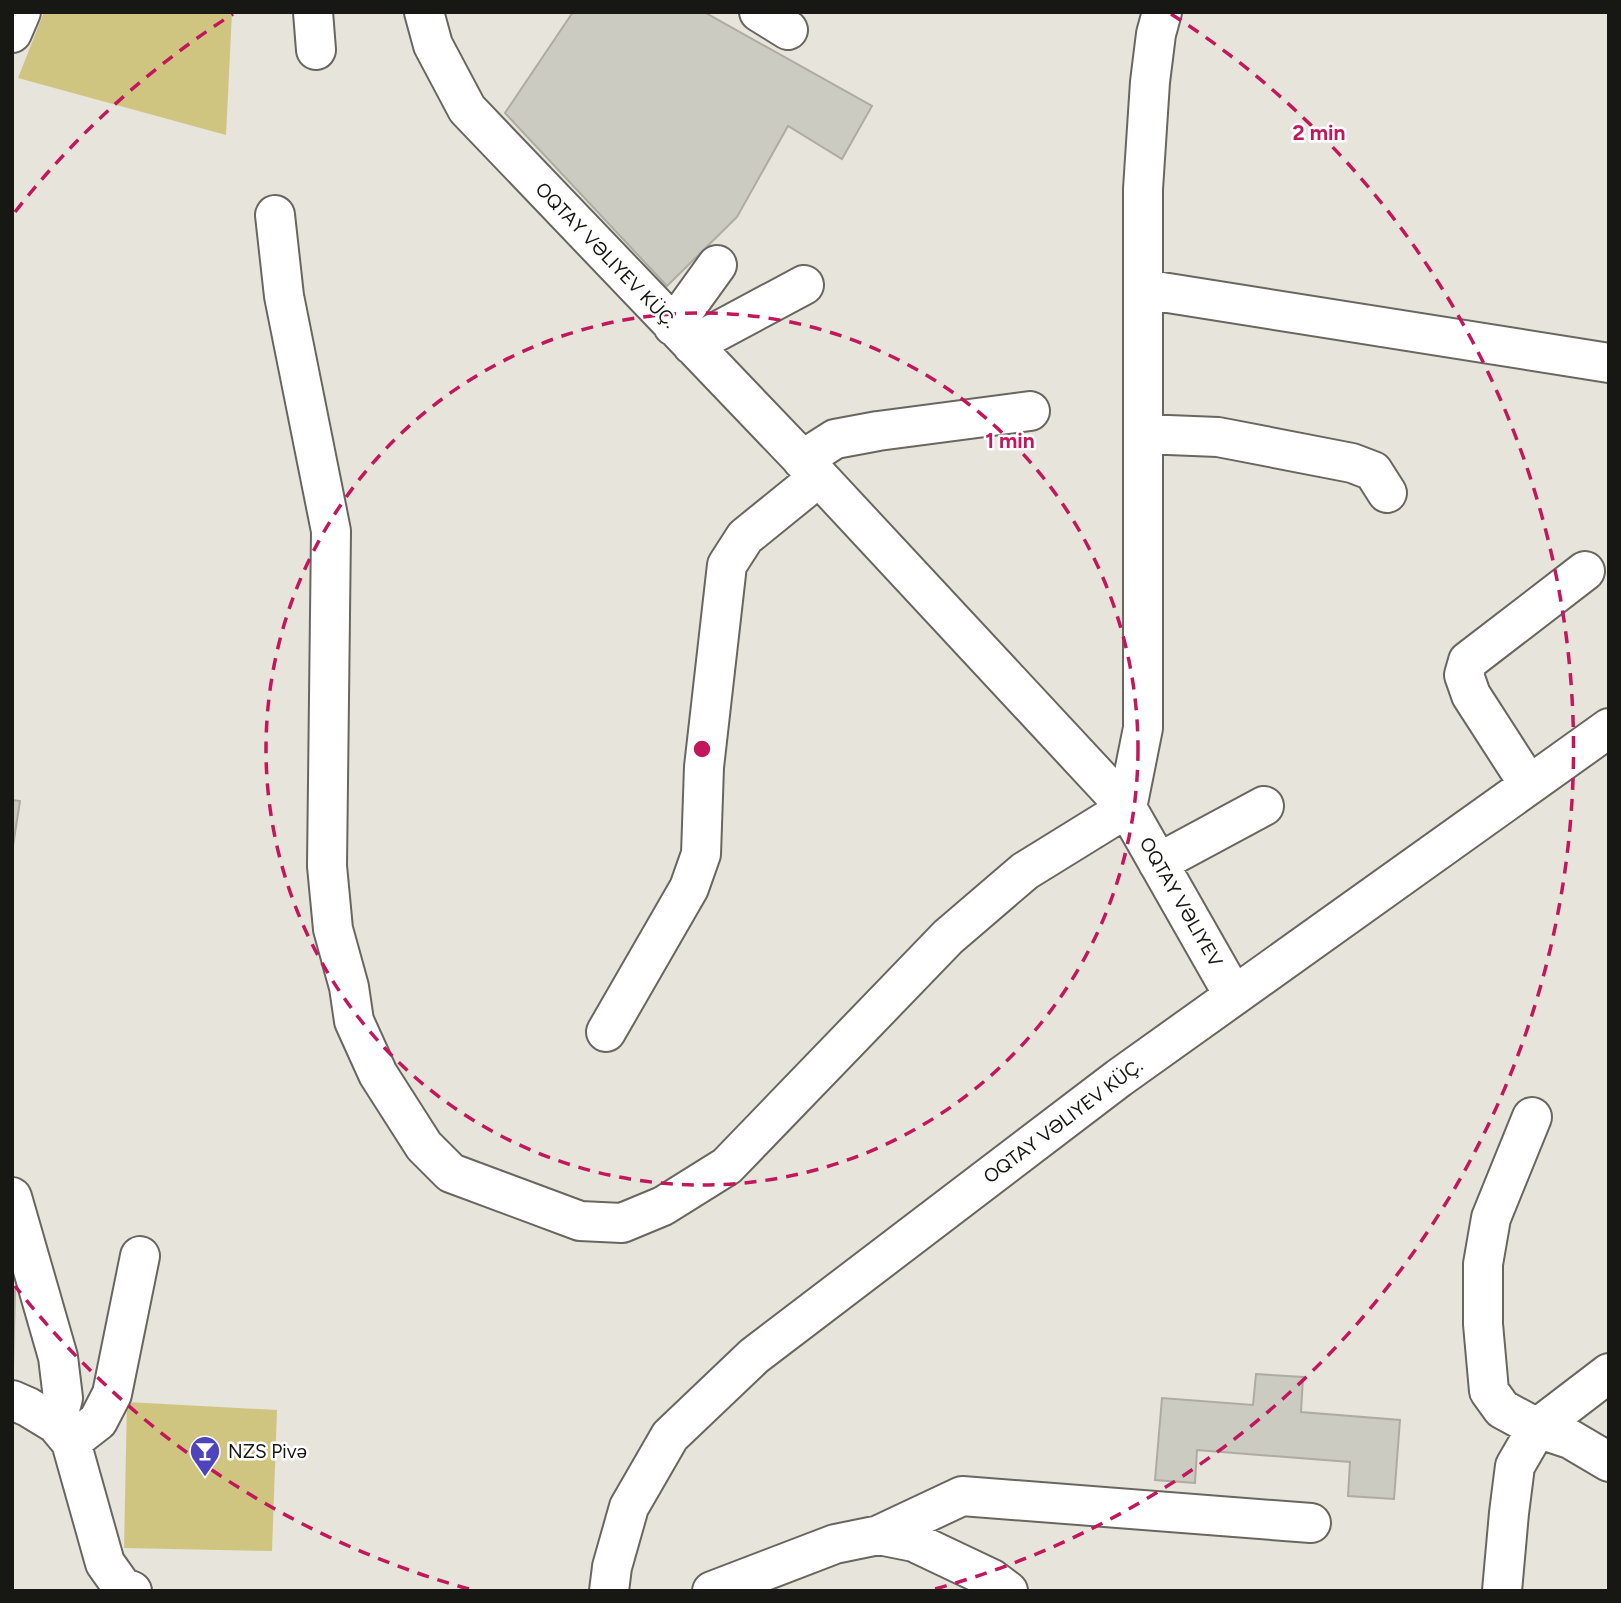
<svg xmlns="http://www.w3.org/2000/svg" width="1621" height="1603" font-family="Figtree,sans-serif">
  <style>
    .green { fill: #d0c580 }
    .building { fill: #cccbc1; stroke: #adaba2; stroke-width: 2 }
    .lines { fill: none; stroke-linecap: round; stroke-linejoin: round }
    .minor-casing { stroke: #68665e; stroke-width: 42 }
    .minor { stroke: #fff; stroke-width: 38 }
    .ring { fill: none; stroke: #c2185b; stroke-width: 3.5; stroke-dasharray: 12 9 }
    .labels { text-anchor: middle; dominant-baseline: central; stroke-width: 5; stroke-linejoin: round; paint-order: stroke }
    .street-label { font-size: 19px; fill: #171713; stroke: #fff }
    .poi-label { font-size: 19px; fill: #171713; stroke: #fff; text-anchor: start }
    .centre { fill: #c2185b; stroke: #fff; stroke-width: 3.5 }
    .ring-label { font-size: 21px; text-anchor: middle; font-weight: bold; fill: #c2185b; stroke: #fff; stroke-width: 5; stroke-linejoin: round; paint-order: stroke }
  </style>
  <rect width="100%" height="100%" fill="#e6e4db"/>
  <path class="green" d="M 44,12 L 232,12 L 226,135 L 18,78 Z
    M 127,1402 L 277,1410 L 272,1551 L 124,1548 Z"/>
  <path class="building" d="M 573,12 L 704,12 L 872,106 L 842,159 L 788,126 L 737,217 L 667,286 L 505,113 Z
    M 12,800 L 20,801 L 12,852 Z
    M 12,1286 L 15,1287 L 13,1369 L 12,1369 Z
    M 1256,1374 L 1303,1377 L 1301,1412 L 1400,1420 L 1394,1499 L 1348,1496 L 1350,1462 L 1197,1450 L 1195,1483 L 1155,1480 L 1162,1398 L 1253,1405 Z"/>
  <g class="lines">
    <g class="minor-casing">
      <path id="minor" d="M 313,12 L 316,50
        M 424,12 L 433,45 L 467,109 L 819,477 L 1127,808 L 1234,996
        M 759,12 L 788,30
        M 12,33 L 21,12
        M 275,215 L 284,296 L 331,531 L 327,866 L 333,929 L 349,987 L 354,1021 L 378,1074 L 424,1146 L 451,1173 L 580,1221 L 622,1223 L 663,1206 L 727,1166 L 948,937 L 1025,871 L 1127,808 L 1143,728 L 1143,189 L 1150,82 L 1156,34 L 1162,12
        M 1143,289 L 1609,363
        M 673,326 L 717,265
        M 692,345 L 804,285
        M 1143,434 L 1218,437 L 1352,463 L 1373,471 L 1387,493
        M 802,460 L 835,439 L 878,431 L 1030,411
        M 1529,785 L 1471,695 L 1464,675 L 1468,661 L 1585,571
        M 1158,863 L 1264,806
        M 606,1032 L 689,888 L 701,854 L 704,767 L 727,565 L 745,537 L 819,477
        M 1532,1117 L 1491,1218 L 1483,1264 L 1483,1324 L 1489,1391 L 1502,1409 L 1537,1428 L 1570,1439 L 1609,1462
        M 12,1197 L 58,1357 L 63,1398 L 56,1424
        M 12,1400 L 28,1407 L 56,1424 L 71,1442 L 105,1563 L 122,1587 L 132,1591
        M 71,1442 L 98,1421 L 112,1394 L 140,1256
        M 879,1535 L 962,1496 L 1311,1523
        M 609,1591 L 612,1567 L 629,1507 L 670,1436 L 754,1356 L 1119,1078 L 1609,728
        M 712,1591 L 835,1544 L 879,1535 L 914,1542 L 992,1579 L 1008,1591
        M 1502,1591 L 1509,1513 L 1515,1466 L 1537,1428 L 1609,1373"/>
    </g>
    <use href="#minor" class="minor"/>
  </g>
  <g class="ring">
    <circle cx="702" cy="749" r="436"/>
    <path d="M469 1589A872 872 0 0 1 15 1286M15 212A872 872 0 0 1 233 14M1171 14A872 872 0 0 1 935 1589"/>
  </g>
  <defs>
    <g id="bar-pin" transform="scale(1.575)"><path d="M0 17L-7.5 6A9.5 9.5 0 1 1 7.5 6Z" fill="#4e45bc" stroke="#fff"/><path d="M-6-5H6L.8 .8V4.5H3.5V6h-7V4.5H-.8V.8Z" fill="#fff"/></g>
  </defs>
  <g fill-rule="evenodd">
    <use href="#bar-pin" x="205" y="1451"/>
  </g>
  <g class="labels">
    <g class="street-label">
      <text transform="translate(606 255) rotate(46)">OQTAY VƏLIYEV KÜÇ.</text>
      <text transform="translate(1181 902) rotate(60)">OQTAY VƏLIYEV</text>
      <text transform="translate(1063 1121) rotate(-37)">OQTAY VƏLIYEV KÜÇ.</text>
    </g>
    <g class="poi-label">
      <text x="228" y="1451">NZS Pivə</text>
    </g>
  </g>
  <circle cx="702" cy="749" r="10" class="centre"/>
  <g class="ring-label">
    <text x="1319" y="140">2 min</text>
    <text x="1010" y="448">1 min</text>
  </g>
  <rect width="1621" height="1603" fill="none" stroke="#171713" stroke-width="28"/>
</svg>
